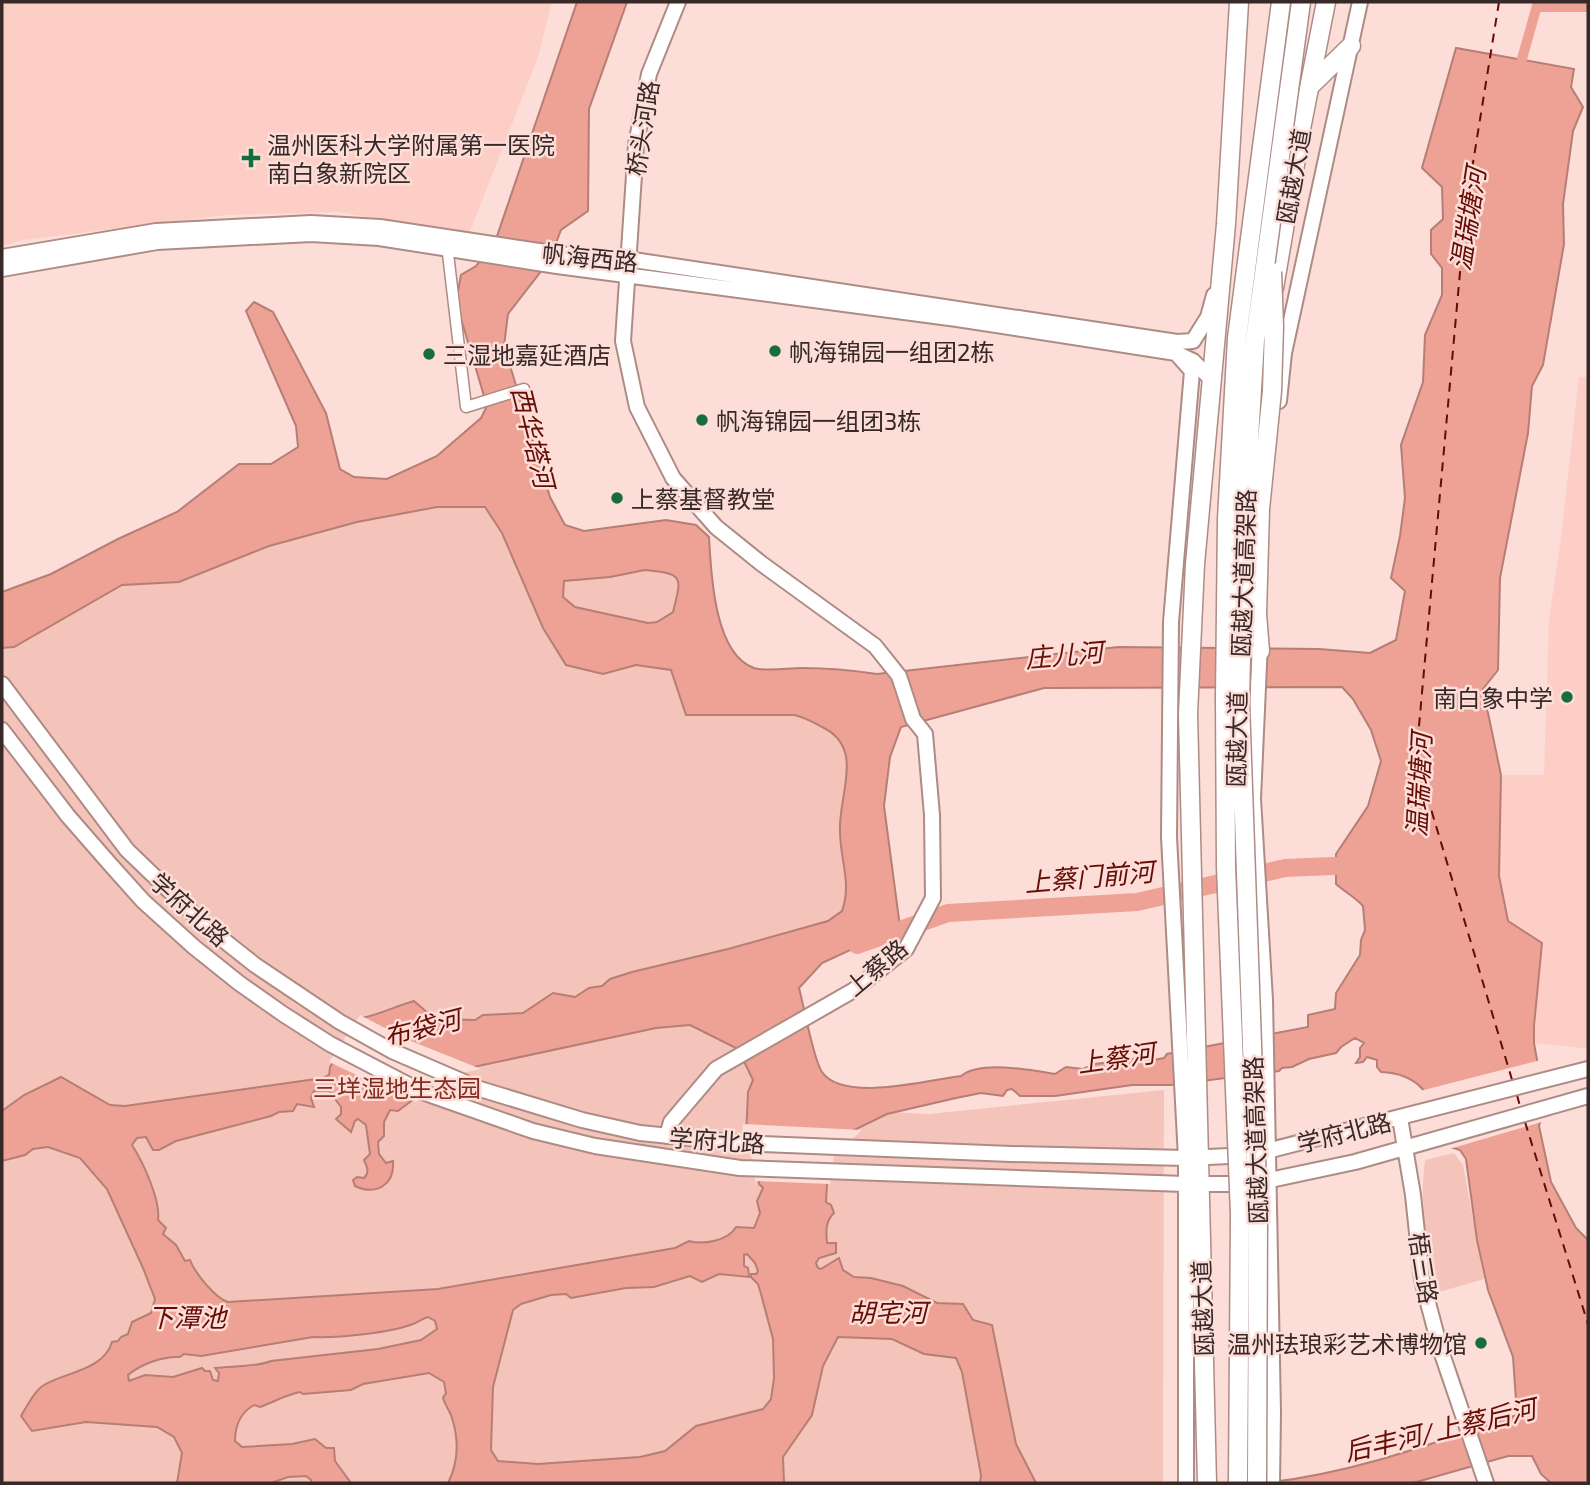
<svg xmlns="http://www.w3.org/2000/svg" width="1590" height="1485" font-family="'Exo 2','Noto Sans SC',sans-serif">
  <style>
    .built { fill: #fccec6 }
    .green { fill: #f4c4bb }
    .water { fill: #eda295; stroke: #b67e74; stroke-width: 2; fill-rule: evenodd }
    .pier { fill: #fcddd8 }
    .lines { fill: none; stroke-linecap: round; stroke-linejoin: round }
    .canal { stroke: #eda295; stroke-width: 10 }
    .river { stroke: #eda295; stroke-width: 18 }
    .ferry { stroke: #650c04; stroke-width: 2; stroke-dasharray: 9 7; stroke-linecap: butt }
    .street-casing { stroke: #ae8b85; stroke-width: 13 }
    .secondary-casing { stroke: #ae8b85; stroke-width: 18 }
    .primary-casing { stroke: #ae8b85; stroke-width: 18 }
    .highway-casing { stroke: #ae8b85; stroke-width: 21 }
    .street { stroke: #fff; stroke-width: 10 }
    .secondary { stroke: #fff; stroke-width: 14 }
    .primary { stroke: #fff; stroke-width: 14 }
    .highway { stroke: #fff; stroke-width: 18 }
    .highway-bridge-casing { stroke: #ae8b85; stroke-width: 21; stroke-linecap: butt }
    .highway-bridge { stroke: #fff; stroke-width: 18 }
    .poi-dot { fill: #186d3f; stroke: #fcddd8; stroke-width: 2.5 }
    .labels { text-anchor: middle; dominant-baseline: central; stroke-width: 5; stroke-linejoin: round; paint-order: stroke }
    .street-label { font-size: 24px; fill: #372927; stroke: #fcddd8 }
    .poi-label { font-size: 24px; fill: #372927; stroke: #fcddd8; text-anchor: start }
    .park-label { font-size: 24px; fill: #832c20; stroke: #fcddd8 }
    .water-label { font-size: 26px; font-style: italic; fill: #650c04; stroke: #fcddd8 }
  </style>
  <rect width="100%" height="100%" fill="#fcddd8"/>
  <path class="built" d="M 2,2 L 552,2 L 538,57 L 469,234 L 338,212 L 226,215 L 24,240 L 2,246 Z
    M 1579,377 L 1588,377 L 1588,1047 L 1583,1048 L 1534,1043 L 1542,943 L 1508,921 L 1499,876 L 1501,775 L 1544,775 L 1549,619 L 1560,546 Z"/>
  <path class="green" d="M 476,464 L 546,543 L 680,553 L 731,683 L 858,686 L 883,915 L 785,956 L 794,1107 L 929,1114 L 1164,1090 L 1163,1483 L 2,1483 L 2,609 Z
    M 1454,1153 L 1463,1165 L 1484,1279 L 1436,1293 C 1427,1251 1419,1203 1425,1160 Z"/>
  <path class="water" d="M 577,2 L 627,2 L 589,109 L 588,211 L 561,230 L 549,261 L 508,314 L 504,346 L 550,497 L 565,525 L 584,531 L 666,520 L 696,525 L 709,537 C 711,573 714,654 754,668 C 767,672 788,668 802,668 C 828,668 851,670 877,674 L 1118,647 L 1319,649 L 1370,653 L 1396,640 L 1405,591 L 1391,578 L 1400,536 L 1405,498 L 1401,445 L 1423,382 L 1425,335 L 1442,295 L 1442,268 L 1431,254 L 1431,230 L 1443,219 L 1442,187 L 1422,168 L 1456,48 L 1574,69 L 1571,87 L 1583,107 L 1573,131 L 1563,204 L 1564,244 L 1543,365 L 1532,386 L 1528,433 L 1500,578 L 1498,670 L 1483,689 L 1501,775 L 1499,876 L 1508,921 L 1542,943 L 1534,1026 L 1534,1043 L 1545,1105 L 1539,1126 L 1551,1182 L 1576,1228 L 1588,1240 L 1588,1483 L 1551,1483 L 1541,1474 L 1532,1456 L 1508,1456 L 1413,1483 L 1263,1483 C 1351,1474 1434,1443 1517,1415 L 1513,1357 L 1488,1290 L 1477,1240 L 1466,1159 L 1460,1150 L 1450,1147 C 1433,1108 1430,1074 1381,1072 L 1377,1067 L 1377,1060 L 1367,1057 L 1363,1062 L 1356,1063 L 1360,1057 L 1360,1048 L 1364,1043 L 1355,1038 L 1341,1047 L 1336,1053 L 1309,1059 L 1292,1067 L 1282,1068 L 1279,1071 L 1171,1085 L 1132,1085 L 1055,1096 L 1020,1096 L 1012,1089 L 1007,1090 L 1003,1096 L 981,1093 L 956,1098 L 887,1114 L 854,1130 L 831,1154 L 828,1166 L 826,1202 L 831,1205 L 834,1213 C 825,1222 826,1231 827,1243 L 836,1243 L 836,1253 L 819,1258 L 816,1263 L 818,1268 L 821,1269 L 839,1258 L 843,1270 L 854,1277 L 871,1278 L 903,1286 L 937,1303 L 963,1304 L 973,1320 L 992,1325 L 1016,1444 L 1036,1483 L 980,1483 L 981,1475 L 962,1372 L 956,1358 L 924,1354 L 892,1339 L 838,1337 L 823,1366 L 812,1415 L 783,1457 L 784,1483 L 448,1483 C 458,1463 459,1440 452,1418 C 450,1411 445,1405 443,1398 L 446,1393 L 444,1382 L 429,1373 L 363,1384 L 351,1390 L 303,1394 L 300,1392 C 285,1395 274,1402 260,1407 L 254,1405 C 240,1413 235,1426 235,1441 L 242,1447 L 292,1444 L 315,1439 L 326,1448 L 334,1448 L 335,1461 L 351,1483 L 311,1483 L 311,1480 L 306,1476 L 288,1477 L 271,1483 L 177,1483 L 182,1453 L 174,1437 L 157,1427 L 86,1422 L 32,1431 L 21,1416 C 27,1406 35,1390 44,1385 C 66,1372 104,1370 112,1342 L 118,1341 L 121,1337 L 128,1334 L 132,1322 L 151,1313 L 155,1299 L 143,1268 L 107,1189 L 80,1158 L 48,1147 L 33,1149 L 25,1155 L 2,1161 L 2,1111 L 24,1095 L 61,1077 L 110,1105 L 125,1106 L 323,1078 L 329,1075 L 330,1067 L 361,1018 C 379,1015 396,1006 414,1001 L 435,1019 L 475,1020 L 483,1015 L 523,1013 L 553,993 L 575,997 L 589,988 L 602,986 L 610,979 L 632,972 L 728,949 L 828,921 L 842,911 C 852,883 840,860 840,831 C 838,796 865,749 824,728 C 814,723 805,717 794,715 L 686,715 L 671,670 L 636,665 L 603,674 L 566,665 L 543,628 L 502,533 L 485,507 L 437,507 L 357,522 L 269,546 L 179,582 L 122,585 L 14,647 L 2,648 L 2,592 L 51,574 L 118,539 L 177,512 L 239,464 L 271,464 L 298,447 L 296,426 L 246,311 L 254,302 L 273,312 L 326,413 L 340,469 L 354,477 L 387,479 L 437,456 L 481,418 L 487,406 L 456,302 L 461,275 L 476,266 L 496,239 ZM 645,570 C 684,574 682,576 673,612 L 657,622 L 648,623 L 575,607 L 563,597 L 564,581 L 610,577 ZM 1342,687 L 1353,699 L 1371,730 L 1381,761 L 1368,806 L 1336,854 L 1336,884 C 1345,892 1355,897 1363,906 L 1365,930 L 1361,940 L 1360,955 L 1336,993 L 1335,1009 L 1308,1015 L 1308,1027 L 1167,1054 L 1164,1058 L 1148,1061 L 1139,1058 L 1095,1064 L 1083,1069 L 1066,1067 L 1055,1074 C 1032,1070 980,1060 961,1076 C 929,1080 843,1103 822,1072 C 813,1059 804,1006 799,988 L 822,963 L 900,927 L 884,806 L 890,757 L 901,727 L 1044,688 ZM 690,1025 L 738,1049 L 753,1080 L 748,1092 L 746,1137 L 757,1161 L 759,1184 L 763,1188 L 757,1201 L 760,1213 L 754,1228 L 736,1227 C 728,1241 703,1245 689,1241 L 675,1248 L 438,1289 L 228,1302 C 215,1298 195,1273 190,1260 L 185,1261 L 176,1245 L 163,1234 L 166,1228 L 158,1220 C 161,1201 143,1162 132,1145 L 137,1138 L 146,1137 L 153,1150 L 159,1150 L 176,1141 L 271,1116 L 279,1112 L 293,1111 L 297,1104 L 314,1107 L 311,1098 L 314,1091 L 329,1091 L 341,1107 L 341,1114 L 336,1119 L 351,1132 L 355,1121 L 358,1119 L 366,1125 L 370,1154 L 364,1160 C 367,1167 370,1172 364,1178 L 357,1177 L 353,1180 L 355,1186 C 376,1196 395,1185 393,1161 L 386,1163 L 379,1154 L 378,1142 L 384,1136 L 384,1122 L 390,1110 L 398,1111 L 450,1072 L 656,1028 ZM 747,1254 L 755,1263 L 758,1271 L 756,1274 L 751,1274 L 751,1277 L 758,1284 L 761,1294 L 773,1339 L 774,1378 L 771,1399 L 763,1409 L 696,1426 L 665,1451 L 640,1457 L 538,1464 L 498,1461 L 491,1450 L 493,1387 L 513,1310 L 521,1304 L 551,1295 L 566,1294 L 571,1298 L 626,1288 L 654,1287 L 690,1276 L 702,1282 L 719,1274 L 749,1277 L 748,1268 L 744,1266 L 744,1255 ZM 428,1317 L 435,1321 L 437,1329 L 421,1340 L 378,1349 L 271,1361 C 258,1367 231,1366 215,1368 L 219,1373 L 218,1381 L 213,1380 L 210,1371 L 205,1371 L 202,1368 L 173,1377 L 145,1375 L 129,1381 L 128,1375 C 141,1364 163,1356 180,1357 L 184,1354 L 201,1356 L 313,1337 C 338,1338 390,1333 413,1324 C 418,1322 422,1319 428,1317 Z"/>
  <path class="pier" d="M 360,1015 L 406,1039 L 481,1069 L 452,1075 L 416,1102 L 395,1093 L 329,1062 Z
    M 1541,1060 L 1549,1104 L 1545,1121 L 1446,1150 L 1438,1146 L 1435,1141 L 1423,1093 L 1420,1091 Z
    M 743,1124 L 862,1130 L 834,1156 L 830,1184 L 755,1181 L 754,1162 L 742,1138 Z"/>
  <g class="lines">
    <path class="canal" d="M 1537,7 L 1588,7
      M 1518,73 L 1538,2"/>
    <path class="river" d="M 857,945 L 948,913 L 1137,902 L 1285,868 L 1358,865"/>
    <path class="ferry" d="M 1499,2 L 1466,206 L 1416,759 L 1513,1083
      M 1517,1095 L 1521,1110
      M 1525,1122 L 1588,1324"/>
    <g class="street-casing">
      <path id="street" d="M 447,245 L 466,407 L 524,389"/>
    </g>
    <g class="secondary-casing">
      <path id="secondary" d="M 2,257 L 156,231 L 311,223 L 380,227 L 559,254 L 627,259 L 1177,342
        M 2,269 L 157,242 L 311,234 L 379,238 L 557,266 L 957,319 L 1176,353 L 1192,371 L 1171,622 L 1169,837 L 1186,1158 L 1186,1483
        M 1279,401 L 1284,353 L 1360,2
        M 1260,642 L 1253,799 L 1265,1000 L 1273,1413 L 1272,1483
        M 2,684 L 127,850 L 207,927 L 255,965 L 340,1022 L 392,1051 L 480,1089 L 582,1120 L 640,1133 L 740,1143 L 1011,1154 L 1186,1158 L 1251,1155 L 1588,1069
        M 2,730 L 68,816 L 109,863 L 143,901 L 194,947 L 239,983 L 283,1014 L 330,1044 L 422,1092 L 533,1131 L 595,1146 L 740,1168 L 1184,1184 L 1251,1184 L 1355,1162 L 1588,1096
        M 1400,1118 L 1413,1195 L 1422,1280 L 1440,1348 L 1486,1483
        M 667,1136 L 671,1122 L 716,1069 L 854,990 L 906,949 L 933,898 L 932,815 L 925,734 L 913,719 L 899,676 L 875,646 L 762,564 L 716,527 L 673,478 L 637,407 L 623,341 L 636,145 L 649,74 L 678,2"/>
    </g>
    <g class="primary-casing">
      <path id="primary" d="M 1177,342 L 1193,341 L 1208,317 L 1214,295
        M 1176,353 L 1193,361 L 1211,379"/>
    </g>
    <g class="highway-casing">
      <path id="highway" d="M 1309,87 L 1351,46
        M 1274,288 L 1301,129 L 1326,2
        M 1259,409 L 1267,340
        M 1257,614 L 1260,651
        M 1234,782 L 1242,989
        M 1207,1483 L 1188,714 L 1195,564 L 1226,224 L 1239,2"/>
    </g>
    <use href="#street" class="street"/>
    <use href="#secondary" class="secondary"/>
    <use href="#primary" class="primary"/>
    <use href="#highway" class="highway"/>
    <g class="highway-bridge-casing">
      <path id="highway-bridge" d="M 1257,614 L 1260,509 L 1272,391 L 1274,327 L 1272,272
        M 1238,1483 L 1240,1214 L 1226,867 L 1225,699 L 1227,519 L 1237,338 L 1281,2
        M 1257,1483 L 1258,1215 L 1240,703 L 1244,520 L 1255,340 L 1301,2"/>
    </g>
    <use href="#highway-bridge" class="highway-bridge"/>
  </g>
  <g class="poi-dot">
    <path d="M247.5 147.5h7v7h7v7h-7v7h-7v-7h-7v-7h7z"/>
    <circle cx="775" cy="351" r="7"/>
    <circle cx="429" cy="354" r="7"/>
    <circle cx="702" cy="420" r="7"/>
    <circle cx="617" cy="498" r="7"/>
    <circle cx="1567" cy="697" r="7"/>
    <circle cx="1481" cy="1343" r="7"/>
  </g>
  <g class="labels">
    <g class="street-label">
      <text transform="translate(642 128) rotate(-81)">桥头河路</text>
      <text transform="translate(1293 176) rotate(-80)">瓯越大道</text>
      <text transform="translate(590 257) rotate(6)">帆海西路</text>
      <text transform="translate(1243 573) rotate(-88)">瓯越大道高架路</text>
      <text transform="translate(1236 739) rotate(-89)">瓯越大道</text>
      <text transform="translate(190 909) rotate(42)">学府北路</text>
      <text transform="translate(876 967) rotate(-40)">上蔡路</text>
      <text transform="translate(1344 1132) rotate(-14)">学府北路</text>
      <text transform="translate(717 1140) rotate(4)">学府北路</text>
      <text transform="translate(1255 1140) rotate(-92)">瓯越大道高架路</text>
      <text transform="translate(1424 1268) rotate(81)">梧三路</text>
      <text transform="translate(1202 1308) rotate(-92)">瓯越大道</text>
    </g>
    <g class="poi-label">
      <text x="267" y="144">温州医科大学附属第一医院<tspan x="267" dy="28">南白象新院区</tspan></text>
      <text x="789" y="351">帆海锦园一组团2栋</text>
      <text x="443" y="354">三湿地嘉延酒店</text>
      <text x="716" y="420">帆海锦园一组团3栋</text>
      <text x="631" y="498">上蔡基督教堂</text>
      <text x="1553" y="697" text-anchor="end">南白象中学</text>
      <text x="1467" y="1343" text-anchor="end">温州珐琅彩艺术博物馆</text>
    </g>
    <g class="park-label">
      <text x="397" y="1087">三垟湿地生态园</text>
    </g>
    <g class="water-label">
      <text transform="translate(1467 219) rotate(-81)">温瑞塘河</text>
      <text transform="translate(534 437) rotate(76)">西华塔河</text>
      <text transform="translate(1064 654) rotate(-5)">庄儿河</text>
      <text transform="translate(1418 785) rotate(-87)">温瑞塘河</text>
      <text transform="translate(1089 876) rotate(-5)">上蔡门前河</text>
      <text transform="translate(422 1027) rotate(-14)">布袋河</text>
      <text transform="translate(1116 1057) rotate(-8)">上蔡河</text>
      <text x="888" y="1311">胡宅河</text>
      <text x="187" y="1316">下潭池</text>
      <text transform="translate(1440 1429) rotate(-13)">后丰河/上蔡后河</text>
    </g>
  </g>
  <rect width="1590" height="1485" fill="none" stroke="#372927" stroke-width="7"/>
</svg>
